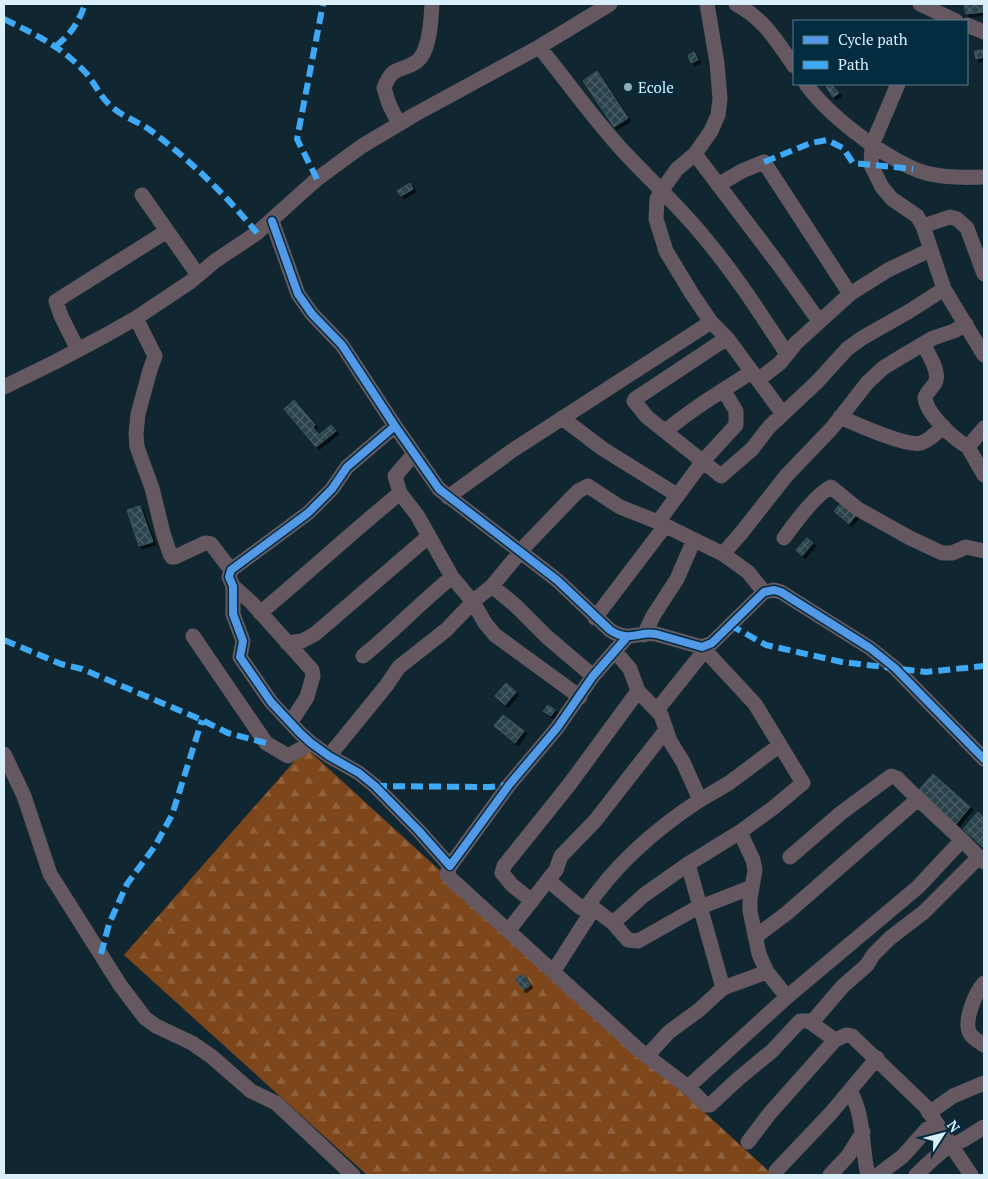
<svg xmlns="http://www.w3.org/2000/svg" width="988" height="1179" font-family="'PT Serif',serif">
  <style>
    .forest { fill: url(#forest-firs) }
    .building { fill: url(#building-cross-hatch); stroke: #3a575f; filter: url(#shadow) }
    .lines { fill: none; stroke-linecap: round; stroke-linejoin: round }
    .street { stroke: #655861; stroke-width: 15 }
    .quiet { stroke: #3fa9f5; stroke-width: 6; stroke-dasharray: 12 6; stroke-linecap: butt }
    .cycleway-casing { stroke: #022c3f; stroke-width: 11 }
    .cycleway { stroke: #5399e6; stroke-width: 8 }
    .poi-dot { fill: #93a9b5; stroke: #022c3f; stroke-width: 2 }
    .labels { text-anchor: middle; dominant-baseline: central; stroke-width: 4.5; stroke-linejoin: round; paint-order: stroke }
    .poi-label { font-size: 15px; fill: #daeffc; stroke: #022c3f; text-anchor: start }
  </style>
  <defs>
    <pattern id="forest-firs" width="22" height="20" patternUnits="userSpaceOnUse" patternTransform="scale(1.25)"><rect width="22" height="20" fill="#7e471b"/><path d="M5 1l3.5 6h-7zM16 11l3.5 6h-7z" fill="#90623d"/></pattern>
    <pattern id="building-cross-hatch" width="8" height="8" patternUnits="userSpaceOnUse" patternTransform="scale(1.25)"><rect width="8" height="8" fill="#2b434b"/><path d="M0 0l8 8M0 8l8-8" fill="none" stroke="#495e66"/></pattern>
    <filter id="shadow"><feDropShadow dx="3" dy="3" stdDeviation="0" flood-color="#0009"/></filter>
  </defs>
  <rect width="100%" height="100%" fill="#102731"/>
  <path class="forest" d="M 306,748 L 773,1175 L 367,1175 L 124,955 Z"/>
  <path class="building" d="M 964,4 L 983,4 L 984,12 L 966,14 Z
    M 983,50 L 984,57 L 976,59 L 974,51 Z
    M 694,52 L 698,60 L 691,63 L 688,55 Z
    M 597,71 L 628,118 L 614,127 L 583,81 Z
    M 831,84 L 839,93 L 833,97 L 826,87 Z
    M 410,183 L 413,189 L 401,196 L 397,191 Z
    M 294,400 L 315,425 L 313,427 L 319,435 L 331,425 L 336,431 L 316,447 L 284,409 Z
    M 841,503 L 856,515 L 849,524 L 834,511 Z
    M 140,506 L 153,542 L 139,546 L 127,510 Z
    M 807,538 L 813,543 L 802,556 L 796,550 Z
    M 506,683 L 516,692 L 505,705 L 495,696 Z
    M 548,705 L 555,710 L 551,716 L 543,711 Z
    M 503,715 L 524,731 L 515,743 L 494,726 Z
    M 933,774 L 970,807 L 956,824 L 918,791 Z
    M 978,812 L 984,818 L 984,848 L 963,829 Z
    M 523,974 L 530,985 L 523,990 L 515,979 Z"/>
  <g class="lines">
    <path class="street" d="M 707,4 L 717,63 L 720,99 L 718,115 L 711,131 L 695,154 L 677,169 L 662,190 L 657,199 L 656,219 L 666,251 L 692,294 L 711,322 L 727,338 L 783,414
      M 736,4 C 763,18 777,41 794,66
      M 920,4 L 956,21
      M 967,25 L 984,32
      M 539,47 C 568,82 594,120 625,153 C 653,183 683,210 708,242 C 737,277 762,316 787,354
      M 806,84 C 828,115 877,152 912,168 C 933,178 961,178 984,177
      M 898,84 L 872,145 L 871,165 L 882,187 L 892,199 L 917,216 L 923,226 L 944,289 L 984,355
      M 399,124 L 389,104 L 384,88 C 393,64 400,73 416,62 C 430,53 431,20 432,4
      M 695,154 L 779,265 L 819,321
      M 718,185 L 742,171 L 764,162 L 850,294
      M 142,195 L 198,275
      M 272,221 L 298,294 L 312,314 L 342,345 L 395,426 L 439,489 L 557,580 L 610,630 C 629,643 638,631 656,634 L 702,647 L 712,643 L 764,592 L 774,590 L 781,592 L 870,648 L 895,668 L 984,759
      M 923,226 L 950,217 L 957,219 L 967,228 L 984,274
      M 136,318 L 155,356 L 150,370 L 138,414 L 136,434 L 137,447 L 152,488 L 163,533 L 170,554 L 172,557 L 175,557 L 205,543 L 211,544 L 231,570
      M 727,338 L 635,399 L 634,401 L 647,417 L 721,476 L 752,449 L 769,427 L 817,382 L 847,349 L 862,338 L 908,312 L 944,289
      M 923,344 C 928,354 941,372 935,383 C 932,388 928,391 925,397 C 926,414 954,439 968,447
      M 78,350 L 61,316 L 56,301 L 167,231
      M 758,380 L 780,363 L 796,343 L 850,294 L 888,270 L 930,250
      M 4,387 L 57,361 L 108,334 L 136,318 L 190,282 L 215,261 L 257,233 L 317,179 L 362,146 L 414,115 L 539,47 L 610,4
      M 840,417 C 856,424 906,447 921,443 C 930,440 936,433 943,426
      M 562,418 L 603,449 L 677,495
      M 395,426 L 347,467 L 332,489 L 308,513 L 231,570 L 229,577 L 233,586 L 233,614 L 243,641 L 240,657 L 271,702 L 300,733 L 311,743 L 329,756 L 359,773 L 375,786 L 419,831 L 450,866 L 509,785 L 557,728 L 593,676 L 627,637
      M 984,428 L 968,447 L 984,475
      M 666,431 C 692,408 723,391 751,372
      M 414,454 L 395,476 L 400,493 L 417,515 L 452,577 L 473,602 L 485,623 L 495,635 L 580,697
      M 448,497 L 513,450 L 711,322
      M 658,522 L 703,461 L 736,425 L 736,411 L 724,391
      M 784,538 C 794,524 816,494 831,487 L 858,509 L 910,538 L 942,553 L 952,553 L 966,547 L 984,551
      M 723,554 L 742,532 L 786,476 L 832,428 L 867,383 L 883,368 L 901,357 L 933,338 L 954,331 L 966,324
      M 233,586 L 251,602 L 312,670 L 313,676 L 307,697 L 291,722
      M 492,586 L 526,545 L 578,491 L 588,486 L 620,507 L 658,522 L 723,554 L 748,572 L 764,592
      M 260,613 C 307,574 352,532 400,493
      M 595,618 L 665,526
      M 644,635 L 653,616 L 677,579 L 694,540
      M 193,636 L 266,743 L 288,756 L 311,743
      M 287,643 L 302,641 L 315,634 L 429,536
      M 702,647 L 755,704 L 803,783 L 773,808 L 740,832 L 688,864 L 723,988
      M 363,656 C 394,631 421,602 452,577
      M 657,710 L 705,650
      M 4,754 L 24,796 L 50,874 L 120,985 L 145,1018 L 156,1026 L 192,1043 L 211,1056 L 251,1091 L 276,1103 L 353,1175
      M 329,756 L 386,686 L 399,667 L 446,630 L 476,599 L 492,586 L 516,606 L 547,637 L 593,676
      M 700,800 L 729,783 L 780,745
      M 740,832 L 753,860 L 755,870 L 750,899 L 750,911 L 759,954 L 767,972 L 787,997
      M 790,857 L 841,813 L 891,776 L 897,778 L 918,799
      M 450,866 L 447,874 L 449,877 L 639,1050 L 688,1087 L 706,1105 L 710,1105 L 738,1079 L 772,1051 L 800,1021 L 813,1021 L 843,986 L 867,965 L 873,955 L 890,938 L 924,912 L 979,857
      M 548,880 L 556,870 L 561,856 L 595,821 L 666,730
      M 532,901 L 512,885 L 502,873 L 504,866 L 569,785 L 638,691
      M 588,904 L 613,923 L 628,940 L 638,941 L 693,910 L 752,887
      M 613,923 L 644,895 L 688,864
      M 509,930 L 548,880 L 581,908 L 586,908 C 615,865 657,828 700,800 L 683,762 L 670,741 L 661,715 L 638,691 L 630,669 L 615,651
      M 755,937 L 787,913 L 918,799 L 962,840
      M 553,972 L 594,908
      M 984,983 C 975,993 962,1024 971,1035 C 974,1039 980,1042 984,1045
      M 810,1022 L 835,1040 L 846,1035 L 852,1036 L 925,1106 L 971,1175
      M 647,1056 L 669,1032 L 699,1010 L 723,988 L 767,972
      M 688,1087 L 787,997 L 918,887 L 962,840 L 984,862
      M 850,1091 C 865,1116 861,1148 868,1175
      M 929,1113 L 953,1096 L 984,1083
      M 748,1142 L 770,1113 L 835,1040
      M 776,1171 L 831,1113 L 877,1058
      M 830,1175 L 848,1156 L 863,1132
      M 878,1175 L 903,1156 L 927,1129 L 937,1124
      M 916,1175 L 933,1159 L 946,1148 L 963,1140 L 984,1127"/>
    <path class="quiet" d="M 4,19 C 36,35 61,46 86,73 C 98,87 100,99 117,111 C 127,118 140,123 150,130 C 190,160 226,195 257,233
      M 56,46 C 71,34 79,22 85,4
      M 764,162 L 811,143 L 827,140 L 843,148 L 853,163 L 913,169
      M 317,179 L 297,139 L 323,4
      M 730,625 L 766,645 L 842,662 L 926,672 L 984,666
      M 4,640 L 61,664 L 82,669 L 202,720 L 228,733 L 266,743
      M 375,786 L 490,787 L 509,785
      M 101,954 L 109,924 L 127,884 L 155,846 L 172,815 L 202,720"/>
    <g class="cycleway-casing">
      <path id="cycleway" d="M 272,221 L 298,294 L 312,314 L 342,345 L 395,426 L 439,489 L 557,580 L 610,630 C 629,643 638,631 656,634 L 702,647 L 712,643 L 764,592 L 774,590 L 781,592 L 870,648 L 895,668 L 984,759
        M 395,426 L 347,467 L 332,489 L 308,513 L 231,570 L 229,577 L 233,586 L 233,614 L 243,641 L 240,657 L 271,702 L 300,733 L 311,743 L 329,756 L 359,773 L 375,786 L 419,831 L 450,866 L 509,785 L 557,728 L 593,676 L 627,637"/>
    </g>
    <use href="#cycleway" class="cycleway"/>
  </g>
  <circle class="poi-dot" cx="628" cy="87" r="5"/>
  <g class="labels">
    <g class="poi-label">
      <text x="638" y="87">Ecole</text>
    </g>
  </g>
  <rect width="988" height="1179" fill="none" stroke="#daeffc" stroke-width="10"/>
  <rect x="793" y="20" width="175" height="65" fill="#022c3f" stroke="#587a8b"/>
  <rect x="803" y="36" width="25" height="8" fill="#5399e6" stroke="#587a8b"/>
  <text x="838" y="45" font-size="15" fill="#daeffc">Cycle path</text>
  <rect x="803" y="61" width="25" height="8" fill="#3fa9f5" stroke="#587a8b"/>
  <text x="838" y="70" font-size="15" fill="#daeffc">Path</text>
  <g transform="translate(943 1134) rotate(54)" stroke="#022c3f" stroke-width="4" paint-order="stroke">
  <path d="M0-4L9 19L0 12L-9 19Z" fill="#daeffc"/>
  <text y="-8" font-size="14" font-weight="bold" text-anchor="middle" fill="#daeffc">N</text>
  </g>
</svg>
